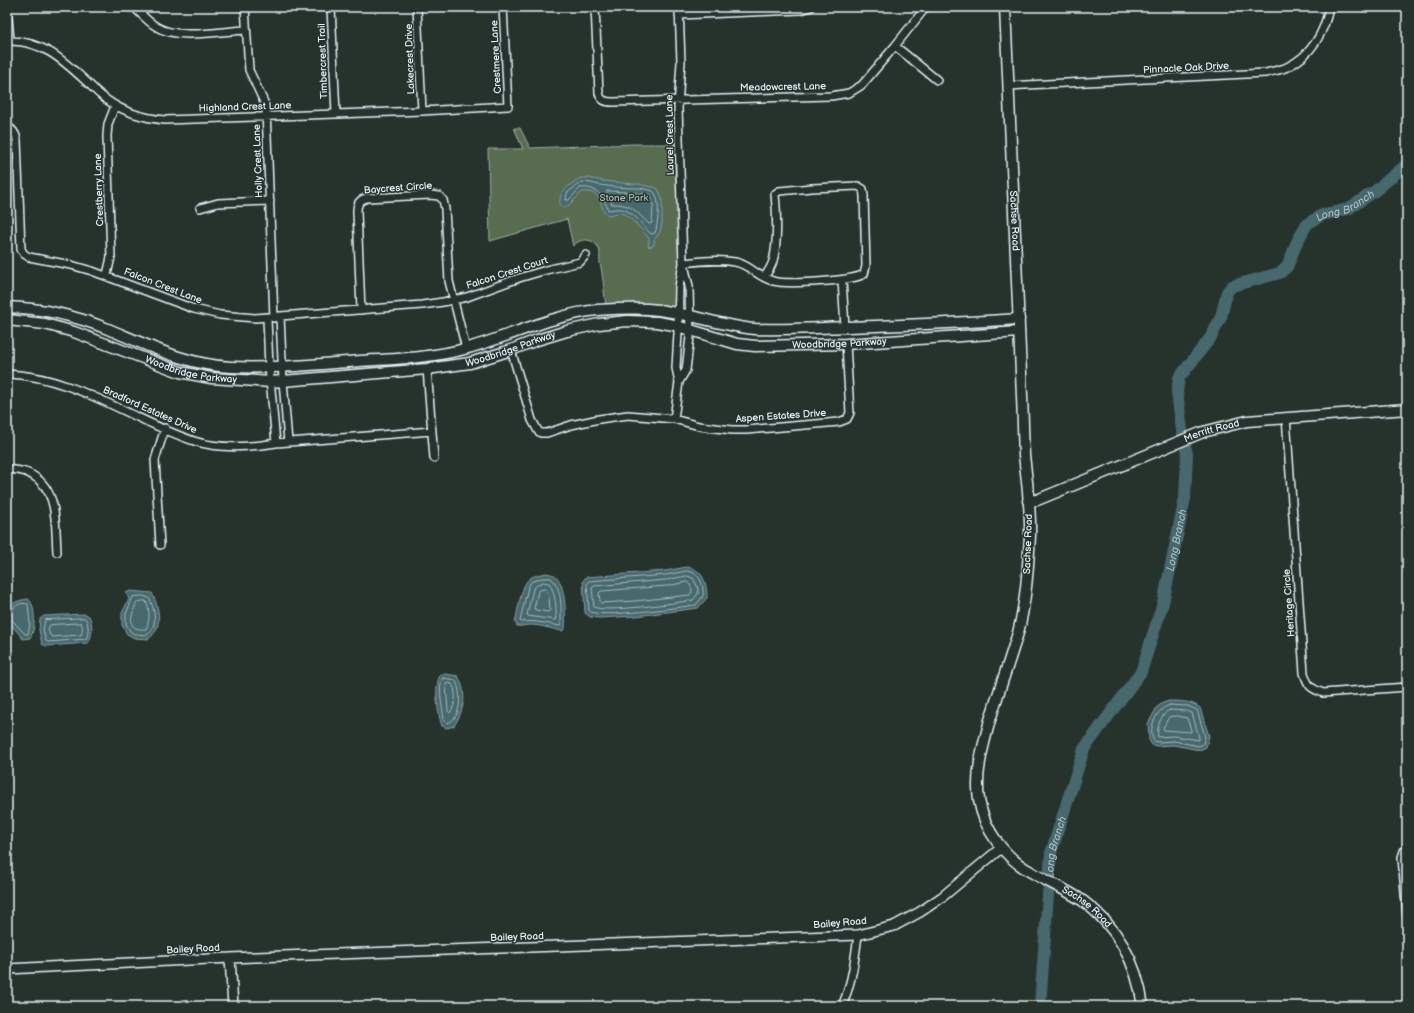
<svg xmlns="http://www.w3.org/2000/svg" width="1414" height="1013" font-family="'Balsamiq Sans',sans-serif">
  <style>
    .green { fill: #586c50; stroke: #a0aea4 }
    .water { fill: #46686c; stroke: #879fa4 }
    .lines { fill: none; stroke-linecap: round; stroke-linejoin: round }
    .shore { stroke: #a7bac0; stroke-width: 1 }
    .river { stroke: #46686c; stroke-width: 12 }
    .minor-casing { stroke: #e8f1f8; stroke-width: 10 }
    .tertiary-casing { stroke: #e8f1f8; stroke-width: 12 }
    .secondary-casing { stroke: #e8f1f8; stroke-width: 13 }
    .minor { stroke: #26332d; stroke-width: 7 }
    .tertiary { stroke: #26332d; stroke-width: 9 }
    .secondary { stroke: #26332d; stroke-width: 10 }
    .labels { text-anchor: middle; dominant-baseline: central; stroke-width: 3; stroke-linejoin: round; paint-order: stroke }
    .street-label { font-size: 10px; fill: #e8f1f8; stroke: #26332d }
    .park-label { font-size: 10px; fill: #aebcb5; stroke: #26332d }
    .water-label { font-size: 11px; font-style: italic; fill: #a7bac0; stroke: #26332d }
  </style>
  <rect width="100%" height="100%" fill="#26332d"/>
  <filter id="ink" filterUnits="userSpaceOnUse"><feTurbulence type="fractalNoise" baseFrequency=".025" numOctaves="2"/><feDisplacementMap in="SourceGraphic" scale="8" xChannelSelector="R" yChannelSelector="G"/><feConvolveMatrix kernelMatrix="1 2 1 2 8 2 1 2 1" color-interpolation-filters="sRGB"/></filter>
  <g filter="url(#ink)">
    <path class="green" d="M 514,128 L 520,128 L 530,148 L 635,144 L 675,144 L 679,267 L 676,304 L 672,307 L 606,306 C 604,295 604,284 602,274 C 602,270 600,266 600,262 C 599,257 601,253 599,249 C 594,238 581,237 573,246 L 567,219 L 490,241 L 488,149 L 523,149 Z"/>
    <path class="water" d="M 581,178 L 588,178 L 603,181 L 633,184 L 640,184 L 646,186 L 654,187 L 658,189 L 662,198 L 662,223 L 660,232 L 654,240 L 654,245 L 649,247 L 648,245 C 649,243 649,241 649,239 C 647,234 629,216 624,214 C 618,212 614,214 608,215 C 597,208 606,190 582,192 L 568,206 L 562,207 L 560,205 C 558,192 570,184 581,178 Z
      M 687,567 C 703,569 707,583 707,598 L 698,608 L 636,616 L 599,618 L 590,617 L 585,613 L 583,581 L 586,577 L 665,571 Z
      M 547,573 C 550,574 552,574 554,575 C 566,582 566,616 565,629 L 562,631 C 551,629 541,625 530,625 C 525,625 522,627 517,626 L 515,622 C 518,611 521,585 529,579 C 534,575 541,574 547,573 Z
      M 130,591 L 152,593 C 159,607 164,629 148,639 L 134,638 L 127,634 L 122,625 L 122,613 L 129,599 L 126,593 Z
      M 28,599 C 36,604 36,630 30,638 L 23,639 C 19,633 12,627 8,621 C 0,606 17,600 28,599 Z
      M 85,614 L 89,616 C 93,624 93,636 88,643 L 46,646 L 42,644 L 39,630 L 40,619 L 44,616 Z
      M 441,674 L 445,674 L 458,676 C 468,694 464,710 454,726 L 447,728 L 442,726 C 438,715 433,685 441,674 Z
      M 1169,701 C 1179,701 1192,701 1200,708 L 1209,736 L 1206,747 L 1200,750 L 1173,745 L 1157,746 L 1152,745 L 1149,740 L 1148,724 L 1157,707 L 1163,703 Z"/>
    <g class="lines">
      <path class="shore" d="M 582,182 C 589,182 594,184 600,185 C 612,187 625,188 637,188 C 639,188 653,190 654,192 C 661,198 658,225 655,233 L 651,234 C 642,226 634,211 621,209 C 617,208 613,210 608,210 C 603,196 597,186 580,188 L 569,200 L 566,200 L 567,193 L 576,186 Z
        M 607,191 L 628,192 L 651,195 L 653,205 L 652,223 L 649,224 C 634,210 633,204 612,204 L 607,193 Z
        M 687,571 C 700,572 704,585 703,596 L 696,605 C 681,607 598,619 589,611 L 587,583 L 589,581 L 666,575 Z
        M 687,576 L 693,578 L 698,588 L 698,594 L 693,600 C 678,603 604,613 594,607 L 592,588 L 594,586 L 666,580 Z
        M 542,578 L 551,578 C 563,589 561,610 561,624 L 560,626 C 547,624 535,620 522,622 L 520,621 L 528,587 L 531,582 Z
        M 543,582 L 549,583 C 555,591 558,612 555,620 L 528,616 L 527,615 L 533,589 L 537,585 Z
        M 687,582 C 690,583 692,589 692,592 L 690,595 L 635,601 L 601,603 L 600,601 L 599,593 L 601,591 L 667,586 Z
        M 544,589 L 546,589 L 549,597 L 550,610 L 548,612 L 536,610 L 534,609 L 538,591 Z
        M 143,596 L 149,598 C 154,607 159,628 147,635 L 134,634 L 130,631 L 126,624 L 126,614 L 133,597 Z
        M 143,601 L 146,601 C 150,611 150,620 146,629 C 125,631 131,616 137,602 Z
        M 7,611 L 11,611 C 15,605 21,602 28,604 L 30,624 L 28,634 L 25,634 L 11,619 L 7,617
        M 85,618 C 89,622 89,634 86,639 L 48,642 L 46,641 L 43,630 L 45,620 Z
        M 81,623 C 83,626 83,632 81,635 L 52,637 L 50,635 L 48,629 L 50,625 Z
        M 443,678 L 455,680 C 462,690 462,720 447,723 L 444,720 C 443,709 437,687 443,678 Z
        M 448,683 L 452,684 C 457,692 456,706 450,713 L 448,711 L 446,684 Z
        M 1170,705 L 1188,706 L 1197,710 L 1205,737 L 1203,744 L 1199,746 L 1174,741 L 1158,742 L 1154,741 C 1147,729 1157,708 1170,705 Z
        M 1170,710 L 1187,711 L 1192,713 L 1199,737 L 1199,740 L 1174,736 L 1158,737 C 1156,728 1161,713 1170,710 Z
        M 1178,716 L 1187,718 L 1191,730 L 1191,732 L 1164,730 L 1163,728 L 1169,717 Z"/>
      <path class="river" id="s1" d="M 1040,1006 L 1051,853 L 1084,749 L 1141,672 L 1163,603 L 1185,498 L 1187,454 L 1182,430 L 1177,392 L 1179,378 L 1211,337 L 1221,317 L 1227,292 L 1232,286 L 1280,273 L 1287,267 L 1297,242 L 1307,224 L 1322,215 L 1348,209 L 1375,191 L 1407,164"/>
      <g class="minor-casing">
        <path id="minor" d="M 7,7 L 10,40
          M 134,7 C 141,14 148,22 157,27 C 177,40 222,31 246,30
          M 245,7 L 249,70 L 264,102 L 266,109 L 274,318
          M 331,7 L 336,114
          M 417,7 L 422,111
          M 595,7 L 599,93 C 601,101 606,102 613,102 L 831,96 L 849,93 L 862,85 L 895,46 L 926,7
          M 679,15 L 801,10 L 811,7
          M 7,41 C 43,39 66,63 91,86 C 96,91 101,96 107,100 C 125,113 143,118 165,120 L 422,111 L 508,106 L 503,7
          M 895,46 L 937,80
          M 1008,86 L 1266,73 C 1273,71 1281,70 1287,67 C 1311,56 1325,32 1329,7
          M 7,127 C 13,129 16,134 17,140 L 21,249 L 24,254 L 29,257 L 71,265 L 92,271 L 194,309 L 220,315 L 255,318 L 422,305 L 443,302 L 467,297 L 519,278 L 546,270 L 580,262 L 586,255
          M 200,208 L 218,203 L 270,201
          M 683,263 C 700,261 718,259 735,262 C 749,264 759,278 773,281 C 787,285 853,281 864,274 L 866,266 L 864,196 L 863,189 L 858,186 L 812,188 L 779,191 L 775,194 C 777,213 778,243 773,261 C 771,268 768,272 764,277
          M 107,275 L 111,257 L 107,136 L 108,124 L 115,106
          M 842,280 L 845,327
          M 361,310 L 357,212 C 357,205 358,200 367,198 L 430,195 L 439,196 L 443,200 L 445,209 L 449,281 L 466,349
          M 280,317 L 283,381 L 288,442
          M 267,318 L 269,368 L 276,443
          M 511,350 L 532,420 L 538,431 L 541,433 L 547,433 L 571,425 L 599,419 L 628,415 L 674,419 L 699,426 L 732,430 L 747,430 L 839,422 L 847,419 L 850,413 L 846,344
          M 427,369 L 434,458
          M 7,374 C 75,376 131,420 194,441 C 218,449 251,447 276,443 L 432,431
          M 679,382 L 686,370 L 690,337 L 689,286 L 684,265
          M 1286,417 L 1304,673 C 1308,686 1310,688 1323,693 L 1407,687
          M 674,419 L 679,382 L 676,368 L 678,333 L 679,287 L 683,263 L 678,107 L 681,62 L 679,7
          M 7,469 C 14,470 22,470 28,473 C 59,487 55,523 57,552
          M 160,545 L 155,460 L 165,428
          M 1407,849 L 1404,851 L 1402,857 L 1407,917
          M 842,1006 C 852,983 855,959 858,935"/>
      </g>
      <g class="tertiary-casing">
        <path id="tertiary" d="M 230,958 L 233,1006
          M 7,969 L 230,958 L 858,935 L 894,926 L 920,912 L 942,897 L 1001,848"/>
      </g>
      <g class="secondary-casing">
        <g id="secondary">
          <path id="s2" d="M 1005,7 C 1010,137 1017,266 1022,396 C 1023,416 1023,436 1024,455 C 1027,482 1031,510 1030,536 C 1028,568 1026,602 1018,633 C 1009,662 999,691 990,720 C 983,746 975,773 979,800 C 984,830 1005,858 1031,872 C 1048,882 1067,890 1083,901 C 1118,927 1137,964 1143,1006"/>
          <path d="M 7,307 C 41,308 76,316 108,329 C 147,345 187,365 231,367 C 274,369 317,364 360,361 C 395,359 433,358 468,348 C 511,336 552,315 597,310 C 613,309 632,308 648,309 C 685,311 719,326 755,329 C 786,330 817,328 848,327 C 905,325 962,323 1019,319"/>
          <path id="s3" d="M 7,320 L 45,324 L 74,332 L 180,372 L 211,378 L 271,382 L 427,369 L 470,363 L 511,350 L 537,340 L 567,331 L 599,324 L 627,321 L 657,322 L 674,325 L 737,344 L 755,346 L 846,344 L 1019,332"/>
          <path id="s4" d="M 1028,501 L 1037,500 L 1203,432 L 1247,421 L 1407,409"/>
        </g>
      </g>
      <use href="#minor" class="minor"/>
      <use href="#tertiary" class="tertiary"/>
      <use href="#secondary" class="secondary"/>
    </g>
  </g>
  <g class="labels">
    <g class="street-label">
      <text transform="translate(496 57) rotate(-93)">Crestmere Lane</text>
      <text transform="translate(410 59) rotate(-92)">Lakecrest Drive</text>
      <text transform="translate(323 61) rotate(-92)">Timbercrest Trail</text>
      <text transform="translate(1186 68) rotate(-3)">Pinnacle Oak Drive</text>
      <text transform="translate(783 87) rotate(-1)">Meadowcrest Lane</text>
      <text transform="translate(245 107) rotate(-2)">Highland Crest Lane</text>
      <text transform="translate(670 135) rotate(-91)">Laurel Crest Lane</text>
      <text transform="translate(258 161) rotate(-92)">Holly Crest Lane</text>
      <text transform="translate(398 188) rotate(-4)">Baycrest Circle</text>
      <text transform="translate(99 190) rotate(-92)">Crestberry Lane</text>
      <text stroke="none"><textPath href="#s2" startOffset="214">Sachse Road</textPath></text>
      <text transform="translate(507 273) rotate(-18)">Falcon Crest Court</text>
      <text transform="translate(163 286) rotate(21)">Falcon Crest Lane</text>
      <text stroke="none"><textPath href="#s3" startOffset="852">Woodbridge Parkway</textPath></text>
      <text stroke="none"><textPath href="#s3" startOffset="516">Woodbridge Parkway</textPath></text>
      <text stroke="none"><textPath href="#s3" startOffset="192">Woodbridge Parkway</textPath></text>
      <text transform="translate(150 410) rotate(24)">Bradford Estates Drive</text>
      <text transform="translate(781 416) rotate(-4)">Aspen Estates Drive</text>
      <text stroke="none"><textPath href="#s4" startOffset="197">Merritt Road</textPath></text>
      <text transform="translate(1028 544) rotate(-88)">Sachse Road</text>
      <text transform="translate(1289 603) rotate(-94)">Heritage Circle</text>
      <text stroke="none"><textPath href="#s2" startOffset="958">Sachse Road</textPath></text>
      <text transform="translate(840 923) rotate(-5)">Bailey Road</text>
      <text transform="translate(517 937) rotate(-2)">Bailey Road</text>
      <text transform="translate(193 949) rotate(-3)">Bailey Road</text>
    </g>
    <g class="park-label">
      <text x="624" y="198">Stone Park</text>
    </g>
    <g class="water-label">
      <text stroke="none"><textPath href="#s1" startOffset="916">Long Branch</textPath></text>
      <text stroke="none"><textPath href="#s1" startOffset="495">Long Branch</textPath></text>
      <text stroke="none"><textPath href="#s1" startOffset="160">Long Branch</textPath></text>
    </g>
  </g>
  <rect width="1414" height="1013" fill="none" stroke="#26332d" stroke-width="24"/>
  <rect x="12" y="12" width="1390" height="989" fill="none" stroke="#e8f1f8" stroke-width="1.5" filter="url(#ink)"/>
</svg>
